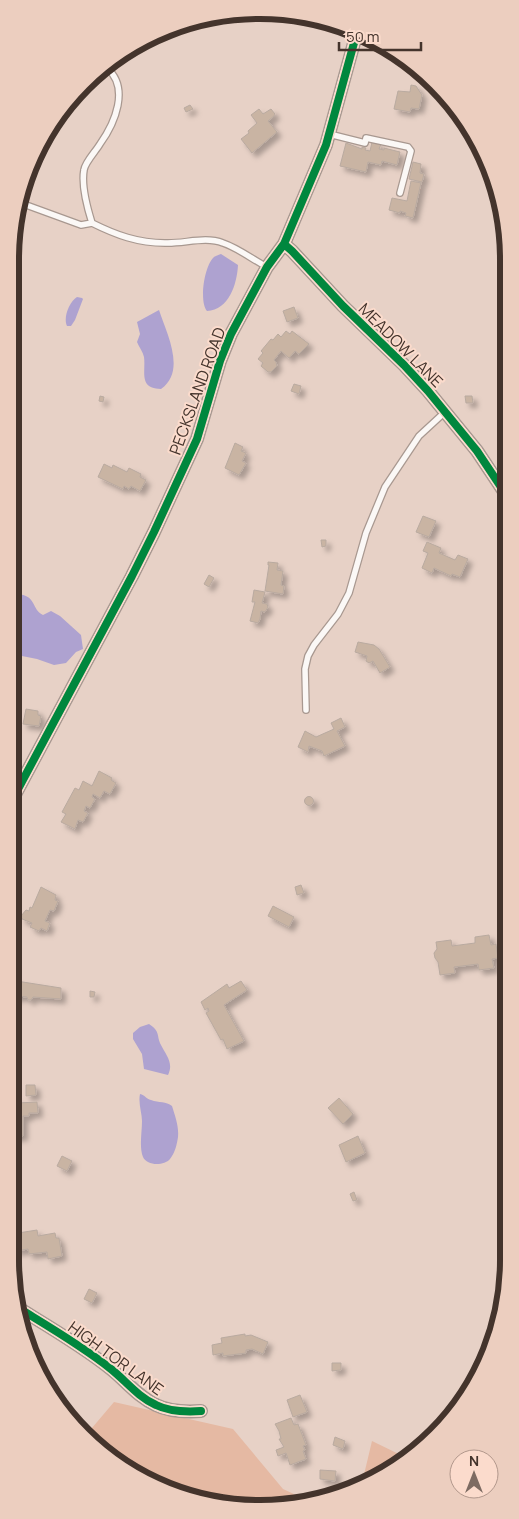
<svg xmlns="http://www.w3.org/2000/svg" width="519" height="1519" font-family="Manrope,sans-serif">
  <style>
    .green { fill: #e5b9a3 }
    .water { fill: #aea2d0 }
    .building { fill: #c9b4a3; stroke: #b9aaa0; filter: url(#shadow) }
    .lines { fill: none; stroke-linecap: round; stroke-linejoin: round }
    .service-casing { stroke: #a89890; stroke-width: 8 }
    .minor-casing { stroke: #a89890; stroke-width: 14 }
    .service { stroke: #fbf8f6; stroke-width: 5.5 }
    .minor { stroke: #fbf8f6; stroke-width: 11 }
    .cycleway-casing { stroke: #fbdbcc; stroke-width: 11 }
    .cycleway { stroke: #00873e; stroke-width: 8 }
    .labels { text-anchor: middle; dominant-baseline: central; stroke-width: 4; stroke-linejoin: round; paint-order: stroke }
    .street-label { font-size: 16px; fill: #44342c; stroke: #fbdbcc }
    .rim { fill: none; stroke: #44342c; stroke-width: 6 }
  </style>
  <defs>
    <filter id="shadow"><feDropShadow dx="4.5" dy="4.5" stdDeviation="2.5" flood-color="#0004"/></filter>
  </defs>
  <rect width="100%" height="100%" fill="#e7d1c6"/>
  <path class="green" d="M 114,1402 L 233,1429 L 283,1489 L 309,1501 L 329,1498 L 324,1501 L 227,1507 L 149,1483 L 86,1435 Z
    M 372,1441 L 407,1458 L 398,1467 L 362,1483 Z"/>
  <path class="water" d="M 221,254 L 238,265 C 237,284 229,310 207,311 C 199,302 204,266 214,257 C 214,257 220,254 221,254 Z
    M 77,297 L 82,298 L 83,299 L 75,320 L 71,326 L 67,326 C 63,318 69,302 77,297 Z
    M 159,310 C 166,332 187,371 161,389 C 138,389 146,371 144,357 C 143,352 139,347 137,342 L 140,334 L 137,322 Z
    M 18,594 C 37,596 31,609 43,615 L 51,611 L 60,616 L 81,635 L 83,649 L 76,652 L 66,663 L 54,665 L 37,659 L 17,655 C 2,631 19,640 20,624 C 21,616 15,609 13,601 L 16,595 Z
    M 149,1024 C 161,1032 156,1035 161,1045 C 166,1055 174,1063 168,1075 L 144,1069 L 142,1054 L 133,1039 L 133,1033 L 140,1027 Z
    M 140,1094 C 145,1095 146,1099 151,1100 C 159,1103 166,1101 172,1106 C 175,1116 179,1126 178,1137 C 177,1144 175,1153 170,1159 C 164,1166 147,1166 143,1157 C 139,1147 142,1132 142,1121 C 142,1113 138,1103 140,1094 Z"/>
  <path class="building" d="M 411,85 L 416,86 L 422,95 L 419,109 L 411,108 L 410,112 L 394,109 L 398,91 L 410,92 Z
    M 190,105 L 193,109 L 186,112 L 184,108 Z
    M 259,109 L 263,114 L 271,109 L 275,114 L 274,116 L 268,121 L 277,132 L 252,153 L 241,139 L 249,133 L 248,131 L 257,123 L 251,115 Z
    M 372,142 L 381,144 L 379,149 L 384,150 L 384,148 L 400,152 L 397,165 L 382,161 L 381,165 L 368,162 L 366,172 L 340,166 L 346,143 L 362,149 L 362,147 L 366,148 L 365,150 L 370,151 Z
    M 413,162 L 421,164 L 420,173 L 424,174 L 422,182 L 409,179 Z
    M 411,181 L 421,183 L 413,218 L 405,216 L 406,213 L 400,211 L 400,213 L 389,210 L 392,198 L 407,201 Z
    M 294,307 L 298,318 L 287,322 L 283,311 Z
    M 286,331 L 290,334 L 292,331 L 309,344 L 299,354 L 295,351 L 289,358 L 281,351 L 274,360 L 276,362 L 277,366 L 271,372 L 268,372 L 261,366 L 263,363 L 258,359 L 263,353 L 261,351 L 271,339 L 273,340 L 278,334 L 281,337 Z
    M 294,384 L 301,386 L 299,394 L 291,391 Z
    M 100,396 L 104,397 L 103,402 L 99,401 Z
    M 465,396 L 472,396 L 473,403 L 466,403 Z
    M 235,443 L 243,447 L 241,451 L 246,453 L 242,461 L 246,463 L 239,475 L 225,468 Z
    M 104,464 L 112,468 L 113,465 L 127,472 L 129,468 L 141,474 L 140,477 L 146,480 L 140,491 L 131,486 L 129,489 L 124,486 L 123,489 L 98,477 Z
    M 423,516 L 436,521 L 429,537 L 416,532 Z
    M 321,540 L 326,540 L 326,546 L 322,547 Z
    M 427,542 L 441,548 L 439,553 L 455,560 L 458,555 L 468,559 L 460,577 L 452,574 L 451,576 L 434,568 L 432,573 L 422,568 L 428,553 L 423,551 Z
    M 268,562 L 278,563 L 277,570 L 283,571 L 281,585 L 284,586 L 283,594 L 265,591 L 269,565 L 268,565 Z
    M 209,575 L 214,578 L 209,587 L 204,584 Z
    M 254,590 L 265,592 L 262,603 L 267,604 L 268,607 L 265,612 L 261,611 L 260,619 L 258,623 L 250,621 L 255,602 L 252,602 Z
    M 358,642 L 374,645 L 379,649 L 390,667 L 380,673 L 373,661 L 369,663 L 366,661 L 367,656 L 355,652 Z
    M 26,709 L 38,711 L 38,715 L 41,716 L 39,726 L 23,724 Z
    M 341,718 L 345,727 L 337,731 L 345,746 L 324,756 L 322,751 L 309,746 L 308,752 L 298,747 L 305,731 L 316,737 L 334,729 L 331,723 Z
    M 99,771 L 112,778 L 111,780 L 116,783 L 110,794 L 104,791 L 100,798 L 93,794 L 92,797 L 95,799 L 90,808 L 86,806 L 84,811 L 88,813 L 83,822 L 78,820 L 75,829 L 61,822 L 66,814 L 62,812 L 75,788 L 79,790 L 83,781 L 92,786 Z
    M304.5 801a4.5 4.5 0 1 1 9 0a4.5 4.5 0 1 1-9 0Z
    M 301,885 L 304,893 L 297,895 L 295,887 Z
    M 41,887 L 56,895 L 55,900 L 58,901 L 54,911 L 50,910 L 45,921 L 50,923 L 47,931 L 41,928 L 39,931 L 30,927 L 32,923 L 22,919 L 21,916 L 26,910 L 29,911 L 30,907 L 32,908 Z
    M 273,906 L 294,917 L 289,927 L 268,916 Z
    M 489,935 L 491,945 L 496,944 L 498,958 L 492,959 L 494,968 L 479,970 L 478,964 L 454,967 L 455,973 L 440,975 L 438,962 L 435,958 L 434,953 L 437,949 L 436,942 L 451,940 L 452,946 L 475,943 L 475,937 Z
    M 10,980 L 61,988 L 61,999 L 33,997 L 31,1000 L 28,1000 L 27,997 L 18,996 L 16,998 L 10,997 Z
    M 241,981 L 247,990 L 224,1005 L 244,1041 L 227,1049 L 223,1039 L 221,1040 L 206,1013 L 209,1011 L 208,1008 L 205,1010 L 201,1002 L 227,984 L 229,988 Z
    M 90,991 L 95,992 L 94,997 L 90,997 Z
    M 26,1085 L 35,1085 L 36,1095 L 26,1096 Z
    M 10,1096 L 13,1096 L 13,1100 L 17,1100 L 17,1103 L 37,1102 L 38,1113 L 29,1113 L 29,1116 L 23,1116 L 23,1136 L 10,1137 Z
    M 339,1098 L 353,1114 L 343,1124 L 328,1108 Z
    M 358,1136 L 365,1153 L 346,1162 L 339,1145 Z
    M 62,1156 L 72,1161 L 67,1171 L 57,1166 Z
    M 354,1192 L 357,1200 L 353,1201 L 350,1194 Z
    M 37,1230 L 38,1236 L 55,1233 L 56,1238 L 59,1238 L 62,1256 L 48,1259 L 47,1252 L 29,1254 L 28,1249 L 16,1251 L 12,1234 Z
    M 89,1289 L 97,1293 L 92,1303 L 84,1299 Z
    M 245,1334 L 245,1336 L 251,1335 L 268,1342 L 263,1354 L 252,1349 L 246,1350 L 246,1353 L 223,1356 L 223,1353 L 213,1355 L 212,1345 L 222,1343 L 221,1338 Z
    M 332,1363 L 341,1363 L 341,1370 L 332,1371 Z
    M 300,1395 L 307,1412 L 293,1417 L 287,1400 Z
    M 291,1418 L 294,1425 L 298,1424 L 306,1445 L 303,1446 L 305,1450 L 303,1451 L 306,1459 L 290,1465 L 286,1453 L 278,1456 L 276,1450 L 284,1447 L 279,1439 L 281,1439 L 279,1431 L 275,1424 Z
    M 335,1437 L 345,1441 L 343,1449 L 333,1445 Z
    M 320,1470 L 336,1471 L 335,1481 L 320,1479 Z"/>
  <g class="lines">
    <g class="service-casing">
      <path id="service" d="M 107,68 C 130,88 115,123 100,144 C 96,151 85,162 84,170 C 81,186 87,207 92,223 C 116,235 138,243 165,243 C 184,244 205,236 223,243 C 238,248 252,259 267,267
        M 329,134 L 365,143 L 366,138 L 408,147 L 411,151 L 400,193
        M 18,202 L 81,225 L 92,223
        M 306,710 L 305,669 L 308,656 L 314,645 L 338,614 L 349,593 L 366,533 L 385,487 L 419,436 L 445,412"/>
    </g>
    <g class="minor-casing">
      <path id="minor" d="M 284,244 L 292,251 L 343,306 L 404,365 L 428,391 L 477,451 L 507,496
        M 10,804 L 132,576 L 154,532 L 197,439 L 220,361 L 231,334 L 267,267 L 284,244 L 326,145 L 357,32
        M 20,1309 C 51,1328 82,1346 111,1369 C 126,1381 138,1397 156,1405 C 170,1412 186,1412 201,1411"/>
    </g>
    <use href="#service" class="service"/>
    <use href="#minor" class="minor"/>
    <g class="cycleway-casing">
      <path id="cycleway" d="M 284,244 L 292,251 L 343,306 L 404,365 L 428,391 L 477,451 L 507,496
        M 10,804 L 132,576 L 154,532 L 197,439 L 220,361 L 231,334 L 267,267 L 284,244 L 326,145 L 357,32
        M 20,1309 C 51,1328 82,1346 111,1369 C 126,1381 138,1397 156,1405 C 170,1412 186,1412 201,1411"/>
    </g>
    <use href="#cycleway" class="cycleway"/>
  </g>
  <g class="labels">
    <g class="street-label">
      <text transform="translate(401 345) rotate(45)">MEADOW LANE</text>
      <text transform="translate(197 391) rotate(-70)">PECKSLAND ROAD</text>
      <text transform="translate(116 1358) rotate(36)">HIGH TOR LANE</text>
    </g>
  </g>
  <path d="M0 0H519V1519H0ZM259 19H260A240 240 0 0 1 500 259V1260A240 240 0 0 1 260 1500H259A240 240 0 0 1 19 1260V259A240 240 0 0 1 259 19Z" fill="#eccebf" fill-rule="evenodd"/>
  <path class="rim" d="M259 19H260A240 240 0 0 1 500 259V1260A240 240 0 0 1 260 1500H259A240 240 0 0 1 19 1260V259A240 240 0 0 1 259 19Z"/>
  <g transform="translate(474 1474)"><circle r="24" fill="#fbdbcc" stroke="#b2988c"/>
  <path d="M0-4L9 19L0 12L-9 19Z" fill="#7d6b62"/>
  <text y="-8" font-size="14" font-weight="bold" text-anchor="middle" fill="#44342c">N</text>
  </g>
  <path d="M339 42v8h82v-8" fill="none" stroke="#44342c" stroke-width="2.5"/>
  <text x="346" y="42" font-size="15" fill="#44342c" stroke="#fbdbcc" stroke-width="4" paint-order="stroke">50 m</text>
</svg>
